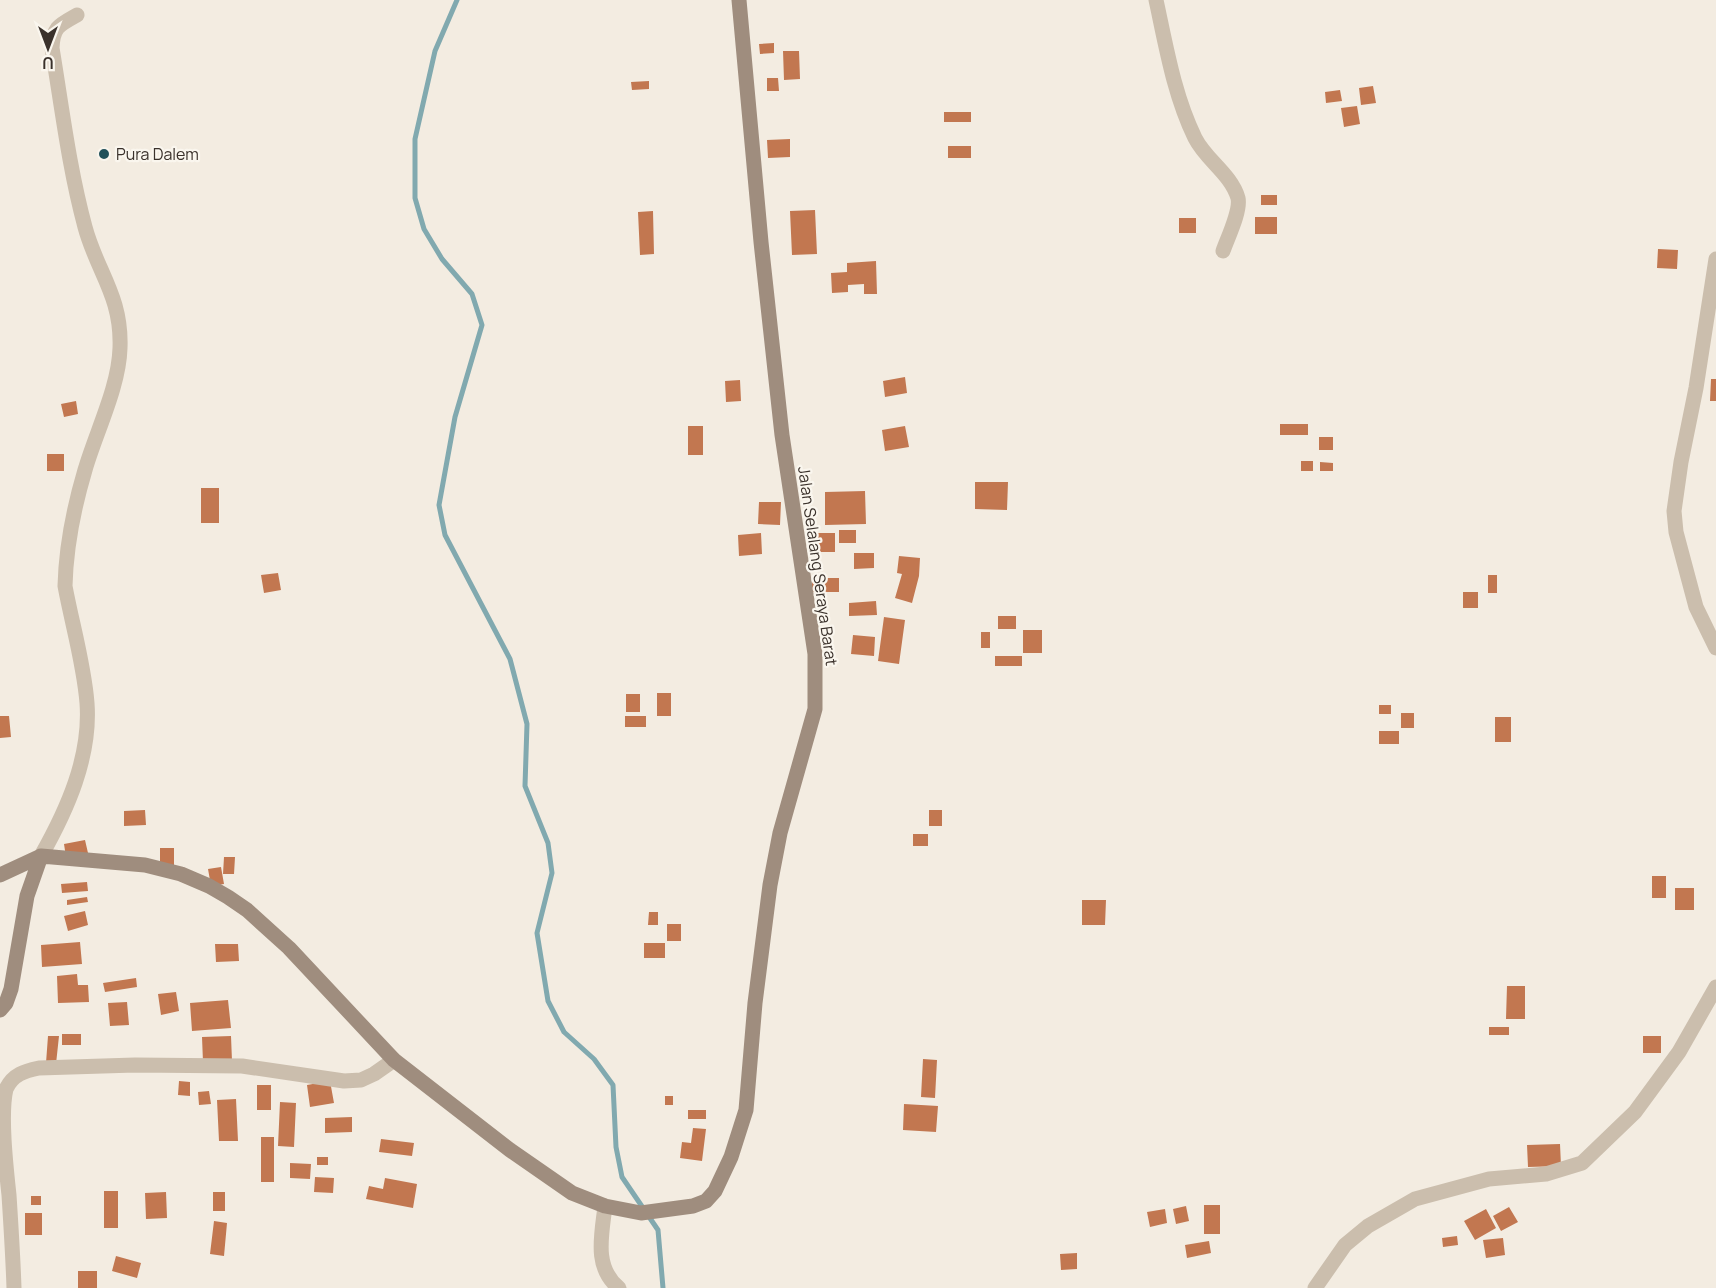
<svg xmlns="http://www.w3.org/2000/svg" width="1716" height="1288" font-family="Manrope,sans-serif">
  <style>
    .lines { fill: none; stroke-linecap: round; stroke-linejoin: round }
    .stream { stroke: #81a9af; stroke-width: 5 }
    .building { fill: #c27750 }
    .street { stroke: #cbbead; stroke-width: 15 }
    .secondary { stroke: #9f8d7e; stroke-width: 15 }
    .poi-dot { fill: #22515a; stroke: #faf6ee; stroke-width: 2 }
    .labels { text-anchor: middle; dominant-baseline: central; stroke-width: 4.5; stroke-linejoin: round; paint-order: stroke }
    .poi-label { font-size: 16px; fill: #3a312b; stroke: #faf6ee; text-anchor: start }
    .street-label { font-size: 16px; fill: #3a312b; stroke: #faf6ee }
  </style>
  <rect width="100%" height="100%" fill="#f3ece1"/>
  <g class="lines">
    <path class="stream" d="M 457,0 L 435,51 L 415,139 L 415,198 L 424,229 L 442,259 L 472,294 L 482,325 L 455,417 L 439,505 L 445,535 L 510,659 L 527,724 L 525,786 L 548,843 L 552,873 L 537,933 L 548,1001 L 564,1032 L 594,1059 L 613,1085 L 616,1147 L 622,1177 L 658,1230 L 663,1288"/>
  </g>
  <path class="building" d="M 774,43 L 774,53 L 760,54 L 759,44 Z
    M 783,51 L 799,51 L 800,79 L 784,80 Z
    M 767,78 L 778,78 L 779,91 L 767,91 Z
    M 649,81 L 649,89 L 632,90 L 631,82 Z
    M 1373,86 L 1376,103 L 1361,105 L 1359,88 Z
    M 1340,90 L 1342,101 L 1326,103 L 1325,92 Z
    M 1357,106 L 1360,124 L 1344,127 L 1341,108 Z
    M 944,112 L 971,112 L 971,122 L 944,122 Z
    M 790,139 L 790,157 L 768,158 L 767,140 Z
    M 948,146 L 971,146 L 971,158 L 948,158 Z
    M 1261,195 L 1277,195 L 1277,205 L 1261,205 Z
    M 815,210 L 817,254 L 792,255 L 790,211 Z
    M 653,211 L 654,254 L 640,255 L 638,212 Z
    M 1255,217 L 1277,217 L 1277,234 L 1255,234 Z
    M 1179,218 L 1196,218 L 1196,233 L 1179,233 Z
    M 1658,249 L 1678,250 L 1677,269 L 1657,268 Z
    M 876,261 L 877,294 L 864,294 L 864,284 L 848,285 L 848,292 L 832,293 L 831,273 L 847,272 L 847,263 Z
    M 905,377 L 907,393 L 885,397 L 883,381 Z
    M 1711,379 L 1716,379 L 1716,401 L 1710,401 Z
    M 740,380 L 741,401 L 726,402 L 725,381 Z
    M 76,401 L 78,414 L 64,417 L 61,404 Z
    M 1280,424 L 1308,424 L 1308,435 L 1280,435 Z
    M 688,426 L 703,426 L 703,455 L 688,455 Z
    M 905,426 L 909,447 L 885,451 L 882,430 Z
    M 1319,437 L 1333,437 L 1333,450 L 1319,450 Z
    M 47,454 L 64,454 L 64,471 L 47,471 Z
    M 1301,461 L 1313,461 L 1313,471 L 1301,471 Z
    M 1320,462 L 1333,463 L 1333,471 L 1320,471 Z
    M 975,482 L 1008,482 L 1007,510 L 975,509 Z
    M 201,488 L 219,488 L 219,523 L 201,523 Z
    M 865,491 L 866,524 L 825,525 L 825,492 Z
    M 759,502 L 781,502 L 780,525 L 758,524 Z
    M 839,530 L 856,530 L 856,543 L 839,543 Z
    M 761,533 L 762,554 L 739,556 L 738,535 Z
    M 809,533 L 835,533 L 835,552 L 809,552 Z
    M 854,553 L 874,553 L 874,568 L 854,569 Z
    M 899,556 L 920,558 L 919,576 L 912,603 L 895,598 L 902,574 L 897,573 Z
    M 278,573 L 281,590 L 264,593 L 261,575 Z
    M 1488,575 L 1497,575 L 1497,593 L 1488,593 Z
    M 812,578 L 839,578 L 839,592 L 812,592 Z
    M 1463,592 L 1478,592 L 1478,608 L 1463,608 Z
    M 876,601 L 877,615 L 849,616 L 849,603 Z
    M 998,616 L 1016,616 L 1016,629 L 998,629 Z
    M 884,617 L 905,620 L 899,664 L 878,661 Z
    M 1023,630 L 1042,630 L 1042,653 L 1023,653 Z
    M 981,632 L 990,632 L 990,648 L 981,648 Z
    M 853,635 L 875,637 L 874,656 L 851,654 Z
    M 995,656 L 1022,656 L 1022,666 L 995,666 Z
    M 657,693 L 671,693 L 671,716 L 657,716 Z
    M 626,694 L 640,694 L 640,712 L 626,712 Z
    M 1379,705 L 1391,705 L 1391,714 L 1379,714 Z
    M 1401,713 L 1414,713 L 1414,728 L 1401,728 Z
    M 0,716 L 9,716 L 11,737 L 0,738 Z
    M 625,716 L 646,716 L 646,727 L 625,727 Z
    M 1495,717 L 1511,717 L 1511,742 L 1495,742 Z
    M 1379,731 L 1399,731 L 1399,744 L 1379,744 Z
    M 145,810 L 146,825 L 124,826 L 124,811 Z
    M 929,810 L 942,810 L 942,826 L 929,826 Z
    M 913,834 L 928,834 L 928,846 L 913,846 Z
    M 85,840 L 88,853 L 66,857 L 64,844 Z
    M 160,848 L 174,848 L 174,868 L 160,868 Z
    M 224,857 L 235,857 L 234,874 L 223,874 Z
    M 221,867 L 224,884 L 211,886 L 208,869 Z
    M 1652,876 L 1666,876 L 1666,898 L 1652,898 Z
    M 87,882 L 88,891 L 62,893 L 61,884 Z
    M 1675,888 L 1694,888 L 1694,910 L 1675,910 Z
    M 87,897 L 88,902 L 67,905 L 67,900 Z
    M 1082,900 L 1106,900 L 1105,925 L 1082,925 Z
    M 85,911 L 88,925 L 68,931 L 64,916 Z
    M 649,912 L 658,912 L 658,925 L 648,925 Z
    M 667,924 L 681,924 L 681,941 L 667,941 Z
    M 80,942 L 82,964 L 42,967 L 41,945 Z
    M 644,943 L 665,943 L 665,958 L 644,958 Z
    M 215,944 L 238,944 L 239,961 L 216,962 Z
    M 77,974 L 78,985 L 88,985 L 89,1002 L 58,1003 L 57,976 Z
    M 136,978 L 137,987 L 105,992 L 103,983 Z
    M 1507,986 L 1525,986 L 1525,1019 L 1506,1019 Z
    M 176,992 L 179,1011 L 161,1015 L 158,994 Z
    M 228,1000 L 231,1028 L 192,1031 L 190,1003 Z
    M 127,1002 L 129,1025 L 110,1026 L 108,1003 Z
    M 1489,1027 L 1509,1027 L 1509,1035 L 1489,1035 Z
    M 62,1034 L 81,1034 L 81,1045 L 62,1045 Z
    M 48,1036 L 59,1036 L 56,1064 L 46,1063 Z
    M 231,1036 L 232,1061 L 203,1062 L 202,1037 Z
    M 1643,1036 L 1661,1036 L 1661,1053 L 1643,1053 Z
    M 923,1059 L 937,1060 L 935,1098 L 921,1097 Z
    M 179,1081 L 190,1082 L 190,1096 L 178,1095 Z
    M 330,1081 L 334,1103 L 310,1107 L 307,1085 Z
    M 257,1085 L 271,1085 L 271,1110 L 257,1110 Z
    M 209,1091 L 211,1104 L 199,1105 L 198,1092 Z
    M 665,1096 L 673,1096 L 673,1105 L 665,1105 Z
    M 236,1099 L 238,1141 L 219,1141 L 217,1100 Z
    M 280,1102 L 296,1103 L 294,1147 L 278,1146 Z
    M 904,1104 L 938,1106 L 936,1132 L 903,1130 Z
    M 688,1110 L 706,1110 L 706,1119 L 688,1119 Z
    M 352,1117 L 352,1132 L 325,1133 L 325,1118 Z
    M 693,1128 L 706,1129 L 702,1161 L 680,1158 L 682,1142 L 691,1143 Z
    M 261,1137 L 274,1137 L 274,1182 L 261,1182 Z
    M 381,1139 L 414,1143 L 412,1156 L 379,1152 Z
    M 1560,1144 L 1561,1166 L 1528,1167 L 1527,1145 Z
    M 317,1157 L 328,1157 L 328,1165 L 317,1165 Z
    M 290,1163 L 311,1164 L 310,1179 L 290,1178 Z
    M 315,1177 L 334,1178 L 333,1193 L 314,1192 Z
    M 385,1178 L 417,1184 L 413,1208 L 366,1199 L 369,1186 L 383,1189 Z
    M 104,1191 L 118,1191 L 118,1228 L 104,1228 Z
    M 166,1192 L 167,1218 L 146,1219 L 145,1193 Z
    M 213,1192 L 225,1192 L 225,1211 L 213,1211 Z
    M 31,1196 L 41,1196 L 41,1205 L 31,1205 Z
    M 1204,1205 L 1220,1205 L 1220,1234 L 1204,1234 Z
    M 1186,1206 L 1189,1221 L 1176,1224 L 1173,1209 Z
    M 1509,1207 L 1518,1222 L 1501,1231 L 1493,1216 Z
    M 1165,1209 L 1167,1223 L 1150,1227 L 1147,1212 Z
    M 1486,1209 L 1496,1228 L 1475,1240 L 1464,1221 Z
    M 25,1213 L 42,1213 L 42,1235 L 25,1235 Z
    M 214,1221 L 227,1223 L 224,1256 L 210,1254 Z
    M 1457,1236 L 1458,1245 L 1443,1247 L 1442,1238 Z
    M 1503,1238 L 1505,1255 L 1486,1258 L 1483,1240 Z
    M 1209,1241 L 1211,1253 L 1187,1258 L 1185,1245 Z
    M 1077,1253 L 1077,1269 L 1061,1270 L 1060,1254 Z
    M 116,1256 L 141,1263 L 137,1278 L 112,1271 Z
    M 78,1271 L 97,1271 L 97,1288 L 78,1288 Z"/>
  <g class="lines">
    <path class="street" d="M 1156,0 C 1166,46 1174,95 1195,138 C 1206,160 1231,174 1238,198 C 1241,211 1227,239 1223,251
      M 1716,259 L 1696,388 L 1681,462 L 1674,511 L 1676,532 L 1696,607 L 1716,648
      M 41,856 C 67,810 91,757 87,703 C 84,664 72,624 65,586 C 66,546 74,507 85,470 C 96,432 119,387 120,348 C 122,296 97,272 85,227 C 69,168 62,108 52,48 C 53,27 59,25 77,15
      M 605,1206 C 602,1234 593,1267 619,1288
      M 14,1288 C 13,1257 11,1226 9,1195 C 6,1167 0,1114 6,1089 C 13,1074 25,1071 39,1068 L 135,1065 L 242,1066 L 344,1081 L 361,1080 L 374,1074 L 394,1060
      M 1315,1288 L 1345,1245 L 1368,1226 L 1415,1199 L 1489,1179 L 1546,1174 L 1582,1163 L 1635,1112 L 1679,1052 L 1716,987"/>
    <path class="secondary" d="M 0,875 L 41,856
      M 0,1010 L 6,1003 L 11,989 L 27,896 L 41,856 L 145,865 L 181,874 L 209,886 L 228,897 L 247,910 L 289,948 L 394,1060 L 510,1150 L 572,1193 L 605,1206 L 641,1213 L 693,1206 L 706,1201 L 715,1191 L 731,1157 L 746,1110 L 755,1003 L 770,885 L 780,833 L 815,709 L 815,654 L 782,435 L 761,242 L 739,0"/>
  </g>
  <circle class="poi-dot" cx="104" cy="154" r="6"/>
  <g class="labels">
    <g class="poi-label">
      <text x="116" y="154">Pura Dalem</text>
    </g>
    <g class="street-label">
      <text transform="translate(818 566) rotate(82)">Jalan Selalang Seraya Barat</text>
    </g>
  </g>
  <g transform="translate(48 48) rotate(180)" stroke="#faf6ee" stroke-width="4.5" paint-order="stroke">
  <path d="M0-4.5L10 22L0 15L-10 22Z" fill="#3a312b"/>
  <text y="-9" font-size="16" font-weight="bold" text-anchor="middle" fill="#3a312b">U</text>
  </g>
</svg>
